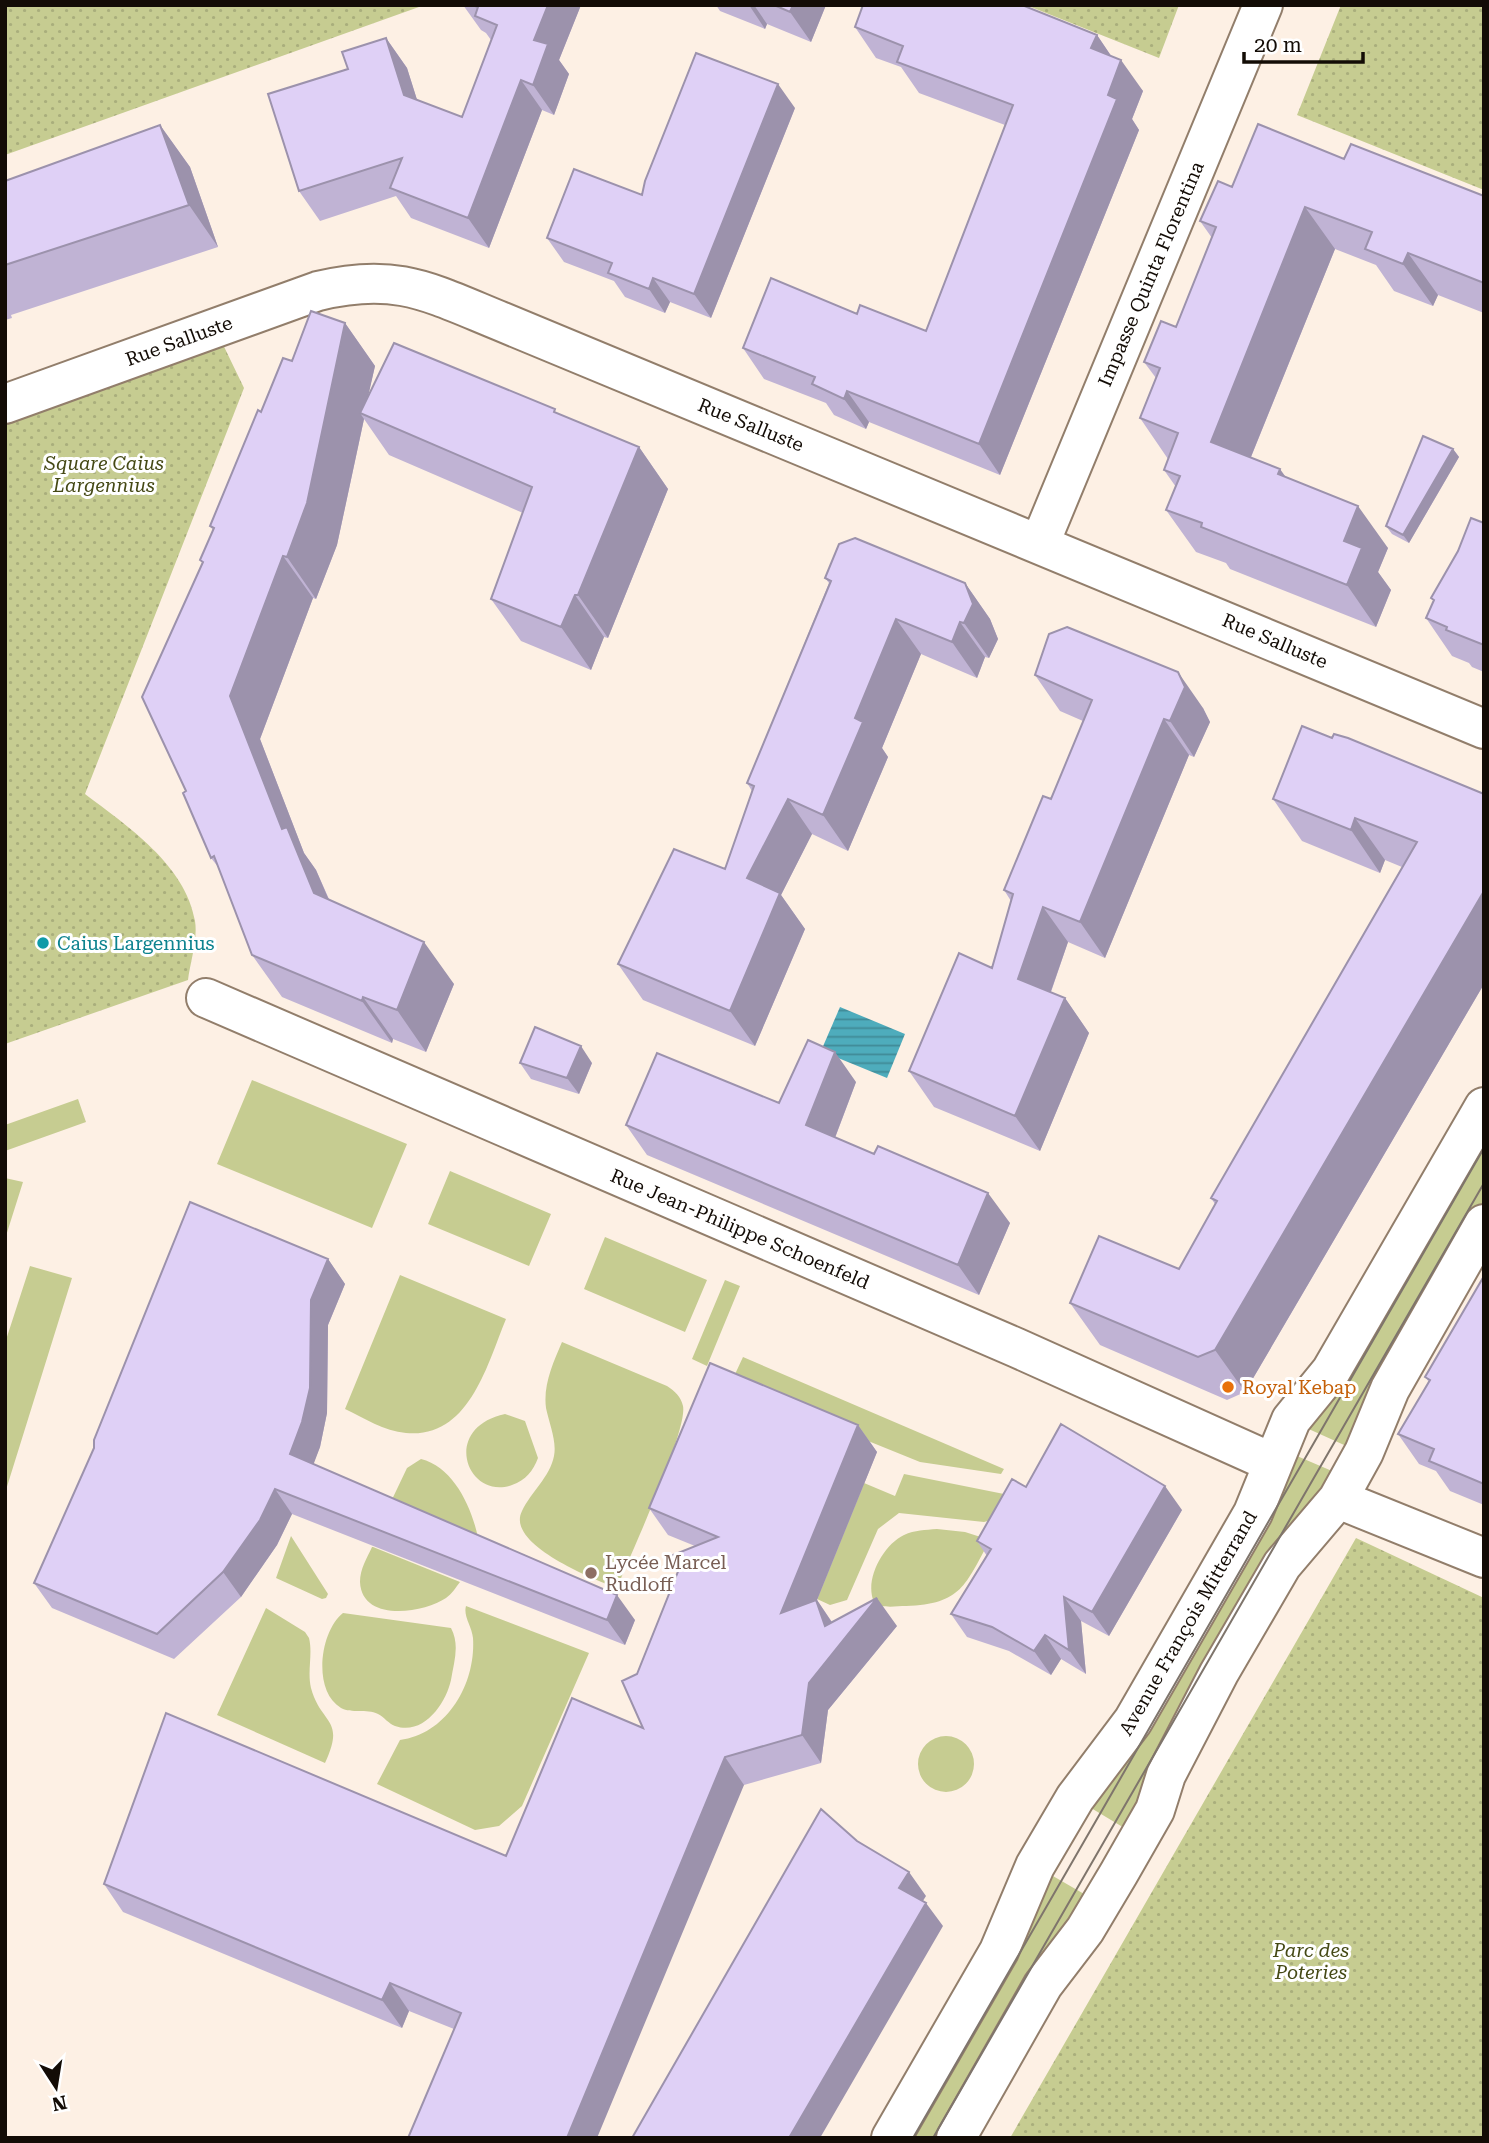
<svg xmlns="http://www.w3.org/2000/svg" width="1489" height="2143" font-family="'Roboto Serif',serif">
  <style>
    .grass { fill: #c6cc91 }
    .park { fill: url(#park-dots) }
    .water { fill: url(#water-rules) }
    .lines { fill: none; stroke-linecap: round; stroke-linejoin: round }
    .minor-casing { stroke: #927e6b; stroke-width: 42 }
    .minor { stroke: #fff; stroke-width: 38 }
    .tram { stroke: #7f756c; stroke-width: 2 }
    .wall { fill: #c0b3d4 }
    .shaded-wall { fill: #9c92ac }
    .building { fill: #dfd0f6; stroke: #9c92ac; stroke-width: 2 }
    .culture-dot { fill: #0f9aa8; stroke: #fff; stroke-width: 2.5 }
    .food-dot { fill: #e8710a; stroke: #fff; stroke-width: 2.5 }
    .education-dot { fill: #8d6e63; stroke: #fff; stroke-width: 2.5 }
    .labels { text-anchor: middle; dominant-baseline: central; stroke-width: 6; stroke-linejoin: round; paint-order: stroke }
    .street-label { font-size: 19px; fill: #130c06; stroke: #fff }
    .park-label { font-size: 19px; font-style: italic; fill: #454915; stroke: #fff }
    .culture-label { font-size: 19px; fill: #0d838f; stroke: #fff; text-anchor: start }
    .food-label { font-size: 19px; fill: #c56008; stroke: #fff; text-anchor: start }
    .education-label { font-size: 19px; fill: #785e54; stroke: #fff; text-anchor: start }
  </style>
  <defs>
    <pattern id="park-dots" width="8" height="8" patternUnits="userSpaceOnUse" patternTransform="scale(1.75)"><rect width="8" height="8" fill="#c6cc91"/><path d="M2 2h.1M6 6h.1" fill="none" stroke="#a9ae7c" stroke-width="1.8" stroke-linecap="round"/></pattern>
    <pattern id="water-rules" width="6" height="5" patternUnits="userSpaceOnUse" patternTransform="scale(1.75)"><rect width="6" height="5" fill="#4eacbc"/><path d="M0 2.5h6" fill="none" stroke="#408a97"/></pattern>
  </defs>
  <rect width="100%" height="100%" fill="#fdf0e4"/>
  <path class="grass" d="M 252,1080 L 407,1144 L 372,1228 L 217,1164 Z
    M 78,1099 L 86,1122 L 5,1151 L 5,1125 Z
    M 1484,1128 L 1484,1204 L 1380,1382 L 1353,1449 L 1302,1426 Z
    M 450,1171 L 551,1214 L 529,1266 L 428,1224 Z
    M 5,1178 L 23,1182 L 5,1239 Z
    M 605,1237 L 707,1280 L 685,1332 L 584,1289 Z
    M 30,1266 L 72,1278 L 5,1493 L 5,1343 Z
    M 400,1275 L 506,1319 C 487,1365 469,1439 406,1433 C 384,1431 364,1418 345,1409 Z
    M 725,1280 L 740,1286 L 707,1366 L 692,1359 Z
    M 562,1342 L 667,1386 C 675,1391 681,1397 683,1406 C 688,1430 629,1558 617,1588 C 593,1579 505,1544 522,1511 C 531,1492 550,1477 554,1456 C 557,1441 549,1423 546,1408 C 543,1385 553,1363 562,1342 Z
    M 743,1357 L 1004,1469 L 1001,1474 L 920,1462 L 730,1385 Z
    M 505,1414 L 525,1421 L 538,1458 C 533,1471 526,1480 512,1485 C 467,1501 440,1428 505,1414 Z
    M 1290,1453 L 1339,1474 L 1131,1832 L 1086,1805 Z
    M 421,1459 C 457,1468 476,1516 480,1550 L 387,1510 L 407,1468 Z
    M 904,1474 L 1009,1495 L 991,1520 L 984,1522 L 899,1513 L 878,1529 L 847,1600 L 830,1605 L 817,1599 L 864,1483 L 895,1496 Z
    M 937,1529 L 965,1532 L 990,1540 C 965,1585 962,1604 906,1606 C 895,1606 882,1609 874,1602 C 864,1580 883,1545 904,1535 C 915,1530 925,1530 937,1529 Z
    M 291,1536 L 328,1594 L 326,1598 L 322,1599 L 276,1578 Z
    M 372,1547 L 373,1547 L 460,1582 C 456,1587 452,1594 446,1598 C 424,1613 362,1623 360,1582 C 360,1569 367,1558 372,1547 Z
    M 466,1606 L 589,1653 L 522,1806 L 499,1826 L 475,1830 L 377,1784 L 400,1740 C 447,1734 476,1684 473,1638 C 472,1627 463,1616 466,1606 Z
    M 266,1608 L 305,1632 L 309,1638 C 313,1654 307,1671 311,1688 C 321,1725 346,1718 325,1763 L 217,1715 Z
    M 343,1613 L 451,1628 C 460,1645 454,1662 451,1680 C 446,1703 424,1736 395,1726 C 389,1724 384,1717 378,1714 C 366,1708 352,1714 341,1708 C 312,1691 320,1631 343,1613 Z
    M918 1764a28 28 0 1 1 56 0a28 28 0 1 1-56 0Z
    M 1046,1872 L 1091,1898 L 944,2138 L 902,2138 Z"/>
  <path class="park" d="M 5,5 L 418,5 L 419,7 L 5,155 Z
    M 1026,5 L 1179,5 L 1159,58 Z
    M 1341,5 L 1476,5 L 1484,8 L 1484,190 L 1297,115 Z
    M 215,328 L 244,388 L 85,794 C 126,825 186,865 195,921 C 198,939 190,963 188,980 L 5,1044 L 5,404 Z
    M 1356,1538 L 1484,1598 L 1484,2138 L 1010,2138 Z"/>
  <path class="water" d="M 840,1007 L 905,1034 L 887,1078 L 821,1051 Z"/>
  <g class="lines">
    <g class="minor-casing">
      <path id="minor" d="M 5,404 L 318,291 C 396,272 429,292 500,321 L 1484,729
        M 1040,543 L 1263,5
        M 206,998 L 1017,1348 L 1273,1463
        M 1338,1499 L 1484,1558
        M 891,2138 L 999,1951 L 1035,1866 L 1075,1798 L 1133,1721 L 1253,1513 L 1291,1420 L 1331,1371 L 1484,1107
        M 956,2138 L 1043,1985 L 1085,1930 L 1119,1873 L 1155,1810 L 1166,1775 L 1219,1673 L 1282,1565 L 1338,1499 L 1364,1452 L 1390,1389 L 1484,1224"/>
    </g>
    <use href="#minor" class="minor"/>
    <path class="tram" d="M 913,2138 L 1484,1148
      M 933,2138 L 1484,1183"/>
  </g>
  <path class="wall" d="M 463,5 L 581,5 L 559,60 L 569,74 L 554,115 L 542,110 L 489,248 L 411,218 L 396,196 L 320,221 L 299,191 L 348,69 L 386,38 L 407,68 L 417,100 L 462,117 L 491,40 L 486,33 L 481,30 Z
    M 716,5 L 826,5 L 811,42 L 767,24 L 765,29 L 720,11 Z
    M 855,27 L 1097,35 L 1111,56 L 1143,91 L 1132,119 L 1139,130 L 1000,475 L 869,422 L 866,429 L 834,415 L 826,403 L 764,379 L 743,348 L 857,314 L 926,331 L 1005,125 L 919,93 L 901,67 L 876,58 Z
    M 795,108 L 711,318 L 670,302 L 665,313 L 625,297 L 614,281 L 564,262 L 547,238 L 642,195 Z
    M 160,125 L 190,167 L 218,247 L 11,315 L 12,318 L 5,320 L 5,181 Z
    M 1344,159 L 1484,196 L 1484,313 L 1438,295 L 1433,306 L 1394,291 L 1376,265 L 1335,249 L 1251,457 L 1287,478 L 1388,548 L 1378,572 L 1391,590 L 1376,627 L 1230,569 L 1226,563 L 1196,552 L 1166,510 L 1176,487 L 1164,470 L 1168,459 L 1140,418 L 1156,378 L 1144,362 L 1176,327 L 1212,238 L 1200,221 L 1232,187 Z
    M 345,323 L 375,366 L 368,395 L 559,415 L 639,447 L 668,489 L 608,638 L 604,637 L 591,670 L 521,641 L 491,599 L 523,513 L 389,455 L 364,419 L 337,545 L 316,599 L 313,598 L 260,739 L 304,853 L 316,870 L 329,899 L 454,984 L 426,1052 L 393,1039 L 392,1043 L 282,997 L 252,955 L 219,868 L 211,858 L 202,563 L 200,560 L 213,530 L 210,526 L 261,412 L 292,361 Z
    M 1453,449 L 1459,457 L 1409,543 L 1392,534 L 1386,526 Z
    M 1484,523 L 1484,672 L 1472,667 L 1469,663 L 1452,656 L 1426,618 L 1434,602 L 1431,598 Z
    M 825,578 L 965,583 L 990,619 L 998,639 L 989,658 L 985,657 L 977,678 L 921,654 L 882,748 L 888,757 L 848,851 L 812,834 L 781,895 L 805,929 L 755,1046 L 643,1000 L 618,964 L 725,869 L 752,791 L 747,783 L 829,583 Z
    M 1035,675 L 1203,708 L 1210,722 L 1194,757 L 1189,755 L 1105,958 L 1068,942 L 1051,992 L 1065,998 L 1089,1033 L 1040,1151 L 934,1107 L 909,1071 L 992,968 L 1011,901 L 1004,890 L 1051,799 L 1083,721 L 1060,711 Z
    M 1332,738 L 1484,794 L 1484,984 L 1245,1392 L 1227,1400 L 1100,1345 L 1070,1303 L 1179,1269 L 1215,1204 L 1211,1198 L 1402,867 L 1385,860 L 1380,873 L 1302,841 L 1273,799 Z
    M 520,1063 L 592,1063 L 579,1094 L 531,1079 Z
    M 856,1082 L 835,1138 L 1010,1223 L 979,1295 L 647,1155 L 626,1125 L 779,1103 Z
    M 328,1259 L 345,1284 L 328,1325 L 327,1413 L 320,1447 L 313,1464 L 635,1620 L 625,1645 L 292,1514 L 277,1545 L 241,1597 L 174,1659 L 52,1608 L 34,1583 Z
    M 1484,1276 L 1484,1505 L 1450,1491 L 1436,1471 L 1419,1464 L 1398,1434 L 1429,1382 L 1425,1377 Z
    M 858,1425 L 877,1452 L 817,1600 L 832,1622 L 897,1626 L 828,1710 L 821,1763 L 744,1785 L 454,2029 L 409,2011 L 402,2028 L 123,1912 L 104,1884 L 506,1856 L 643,1728 L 637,1674 L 695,1546 L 668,1535 L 649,1508 Z
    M 1026,1487 L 1182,1510 L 1109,1636 L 1081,1621 L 1086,1674 L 1061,1659 L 1051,1675 L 1009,1651 L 967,1637 L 951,1614 L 987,1556 L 977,1541 Z"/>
  <path class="shaded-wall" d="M 548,5 L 581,5 L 559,60 L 569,74 L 554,115 L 533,85 L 534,40 Z
    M 749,5 L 754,5 L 767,24 L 765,29 Z
    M 793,5 L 826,5 L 811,42 L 790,12 Z
    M 1097,35 L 1118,66 L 1091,48 Z
    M 386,38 L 407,68 L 425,125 L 404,95 Z
    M 1121,60 L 1143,91 L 1132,119 L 1139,130 L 1000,475 L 979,444 Z
    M 521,80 L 542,110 L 489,248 L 468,218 Z
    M 778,84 L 795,108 L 711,318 L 694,294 Z
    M 160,125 L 190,167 L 218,247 L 189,205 Z
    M 1305,207 L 1335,249 L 1240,484 L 1211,442 Z
    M 1408,253 L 1438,295 L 1433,306 L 1403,264 Z
    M 653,278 L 670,302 L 665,313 L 649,289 Z
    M 345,323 L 375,366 L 364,415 L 360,413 L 364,419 L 337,545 L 316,599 L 287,557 Z
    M 847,391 L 869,422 L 866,429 L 844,399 Z
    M 639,447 L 668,489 L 608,638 L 578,595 Z
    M 1453,449 L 1459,457 L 1409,543 L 1403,535 Z
    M 1280,469 L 1310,511 L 1278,474 Z
    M 1358,506 L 1388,548 L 1378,572 L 1391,590 L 1376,627 L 1347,585 L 1344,541 Z
    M 283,556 L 313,598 L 260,739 L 304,853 L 316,870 L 344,935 L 314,893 L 282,829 L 230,696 Z
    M 965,583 L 990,619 L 998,639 L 989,658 L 964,623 Z
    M 575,595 L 604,637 L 591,670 L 561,627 Z
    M 896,619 L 921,654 L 882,748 L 888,757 L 848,851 L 823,815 L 855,718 Z
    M 960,622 L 985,657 L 977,678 L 952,642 Z
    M 1178,672 L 1203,708 L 1210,722 L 1194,757 L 1170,721 Z
    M 1164,719 L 1189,755 L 1105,958 L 1080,922 Z
    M 788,799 L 812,834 L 781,895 L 805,929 L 755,1046 L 730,1011 L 747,878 Z
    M 1355,818 L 1385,860 L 1380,873 L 1351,830 Z
    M 1484,891 L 1484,984 L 1245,1392 L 1215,1350 Z
    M 1043,907 L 1068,942 L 1043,1014 L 1018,979 Z
    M 424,942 L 454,984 L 426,1052 L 397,1010 Z
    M 363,997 L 393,1039 L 392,1043 L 362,1001 Z
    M 1065,998 L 1089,1033 L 1040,1151 L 1015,1116 Z
    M 581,1046 L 592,1063 L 579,1094 L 567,1078 Z
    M 835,1052 L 856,1082 L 828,1156 L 806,1125 Z
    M 988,1193 L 1010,1223 L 979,1295 L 958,1265 Z
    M 328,1259 L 345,1284 L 328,1325 L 327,1413 L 320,1447 L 308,1479 L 290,1454 L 311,1300 Z
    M 858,1425 L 877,1452 L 817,1600 L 835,1627 L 877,1598 L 897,1626 L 828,1710 L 821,1763 L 802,1735 L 781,1613 Z
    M 1165,1486 L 1182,1510 L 1109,1636 L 1092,1612 Z
    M 275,1489 L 292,1514 L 277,1545 L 241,1597 L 223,1572 Z
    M 617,1595 L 635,1620 L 625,1645 L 607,1620 Z
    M 1064,1597 L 1081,1621 L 1086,1674 L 1069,1650 Z
    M 1045,1635 L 1061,1659 L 1051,1675 L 1034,1651 Z
    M 725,1757 L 744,1785 L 597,2138 L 567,2138 Z
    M 909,1872 L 926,1896 L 916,1912 L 899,1888 Z
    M 926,1903 L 943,1926 L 820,2138 L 789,2138 Z
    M 390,1983 L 409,2011 L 402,2028 L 382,2000 Z"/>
  <path class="building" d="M 472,5 L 548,5 L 534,40 L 548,44 L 533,85 L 521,80 L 468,218 L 390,188 L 402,158 L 299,191 L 268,94 L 348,69 L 342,52 L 386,38 L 404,95 L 462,117 L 497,25 L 475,16 L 478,7 Z
    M 774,5 L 793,5 L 790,12 Z
    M 863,5 L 1022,5 L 1097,35 L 1091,48 L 1121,60 L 1108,95 L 1117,99 L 979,444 L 847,391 L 844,399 L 812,384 L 815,377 L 743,348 L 771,278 L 857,314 L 860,305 L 926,331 L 1013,105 L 897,62 L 903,46 L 855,27 Z
    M 696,53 L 778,84 L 694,294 L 653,278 L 649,289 L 608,273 L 612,263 L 547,238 L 574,169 L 642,195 L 645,181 Z
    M 1258,124 L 1344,159 L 1351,144 L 1484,196 L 1484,283 L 1408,253 L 1403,264 L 1365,249 L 1372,232 L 1305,207 L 1211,442 L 1280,469 L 1278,474 L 1358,506 L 1344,541 L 1362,548 L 1347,585 L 1201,527 L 1202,523 L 1166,510 L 1180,476 L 1164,470 L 1178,433 L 1140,418 L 1160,368 L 1144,362 L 1161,321 L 1176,327 L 1216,227 L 1200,221 L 1218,181 L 1232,187 Z
    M 160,125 L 189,205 L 5,265 L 5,181 Z
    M 311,311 L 345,323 L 307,503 L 287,557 L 283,556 L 230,696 L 282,829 L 287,827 L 314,893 L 424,942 L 397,1010 L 363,997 L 362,1001 L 252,955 L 214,856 L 211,858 L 183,793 L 186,791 L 142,697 L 203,562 L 200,560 L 214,528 L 210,526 L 258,410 L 261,412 L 283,358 L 292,361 Z
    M 394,343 L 555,409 L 554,412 L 639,447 L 578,595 L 575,595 L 561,627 L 491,599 L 532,487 L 360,413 Z
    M 1423,436 L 1453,449 L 1403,535 L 1386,526 Z
    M 1471,518 L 1484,523 L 1484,645 L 1446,630 L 1447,627 L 1426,618 L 1434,600 L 1431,598 L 1458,551 Z
    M 855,538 L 965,583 L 973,604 L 964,623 L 960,622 L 952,642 L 896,619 L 855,718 L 863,722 L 823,815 L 788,799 L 747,878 L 780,893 L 730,1011 L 618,964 L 674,849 L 725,869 L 754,786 L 747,783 L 831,581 L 825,578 L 839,544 Z
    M 1067,627 L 1178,672 L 1185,687 L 1170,721 L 1164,719 L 1080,922 L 1043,907 L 1018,979 L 1065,998 L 1015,1116 L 909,1071 L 959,953 L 992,968 L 1013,894 L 1004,890 L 1043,796 L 1051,799 L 1092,700 L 1035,675 L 1049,634 Z
    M 1302,726 L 1332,738 L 1334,734 L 1348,738 L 1484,794 L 1484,891 L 1215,1350 L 1198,1357 L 1070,1303 L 1099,1236 L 1179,1269 L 1217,1201 L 1211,1198 L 1417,842 L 1355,818 L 1351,830 L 1273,799 Z
    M 535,1027 L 581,1046 L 567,1078 L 520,1063 Z
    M 808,1040 L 835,1052 L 806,1125 L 874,1154 L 878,1146 L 988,1193 L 958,1265 L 626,1125 L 657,1053 L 779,1103 Z
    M 190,1202 L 328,1259 L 311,1300 L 310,1388 L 302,1422 L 290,1454 L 617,1595 L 607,1620 L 275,1489 L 260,1520 L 223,1572 L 157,1634 L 34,1583 L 94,1448 L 94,1440 Z
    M 1484,1276 L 1484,1484 L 1429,1461 L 1434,1449 L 1398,1434 L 1430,1380 L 1425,1377 Z
    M 710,1363 L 858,1425 L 781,1613 L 816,1600 L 825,1626 L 877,1598 L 809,1683 L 802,1735 L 725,1757 L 567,2138 L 408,2138 L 461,2013 L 390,1983 L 382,2000 L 104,1884 L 166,1713 L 506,1856 L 572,1698 L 643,1728 L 622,1681 L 637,1674 L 679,1569 L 673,1555 L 718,1537 L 649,1508 Z
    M 1061,1424 L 1165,1486 L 1092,1612 L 1064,1597 L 1069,1650 L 1045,1635 L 1034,1651 L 992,1627 L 951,1614 L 991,1549 L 977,1541 L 1012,1479 L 1026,1487 Z
    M 821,1809 L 857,1841 L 909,1872 L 899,1888 L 926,1903 L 789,2138 L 632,2138 Z"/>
  <circle class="culture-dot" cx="43" cy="943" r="7"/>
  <circle class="food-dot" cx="1228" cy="1387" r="7"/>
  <circle class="education-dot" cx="591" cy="1573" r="7"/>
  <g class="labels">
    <g class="street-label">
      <text transform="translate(1151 274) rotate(-67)">Impasse Quinta Florentina</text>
      <text transform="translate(179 341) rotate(-20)">Rue Salluste</text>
      <text transform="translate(751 425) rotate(22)">Rue Salluste</text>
      <text transform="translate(1275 641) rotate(23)">Rue Salluste</text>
      <text transform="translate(740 1229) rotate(23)">Rue Jean-Philippe Schoenfeld</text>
      <text transform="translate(1188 1623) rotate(-60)">Avenue François Mitterrand</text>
    </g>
    <g class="park-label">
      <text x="104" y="463">Square Caius<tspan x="104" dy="22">Largennius</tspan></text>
      <text x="1311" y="1950">Parc des<tspan x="1311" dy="22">Poteries</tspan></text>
    </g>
    <g class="culture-label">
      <text x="57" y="943">Caius Largennius</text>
    </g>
    <g class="food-label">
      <text x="1242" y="1387">Royal Kebap</text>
    </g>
    <g class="education-label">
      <text x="605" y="1562">Lycée Marcel<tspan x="605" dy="22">Rudloff</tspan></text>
    </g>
  </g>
  <rect width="1489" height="2143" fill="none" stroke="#130c06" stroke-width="14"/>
  <g transform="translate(56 2087) rotate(168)" stroke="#ffffff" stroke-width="5" paint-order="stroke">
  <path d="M0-5L12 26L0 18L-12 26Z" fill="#130c06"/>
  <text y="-10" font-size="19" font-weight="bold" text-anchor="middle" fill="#130c06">N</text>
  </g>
  <path d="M1244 52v10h119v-10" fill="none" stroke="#130c06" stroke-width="3.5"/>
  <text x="1254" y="52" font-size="21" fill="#130c06" stroke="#ffffff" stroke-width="5" paint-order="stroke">20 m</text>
</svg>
